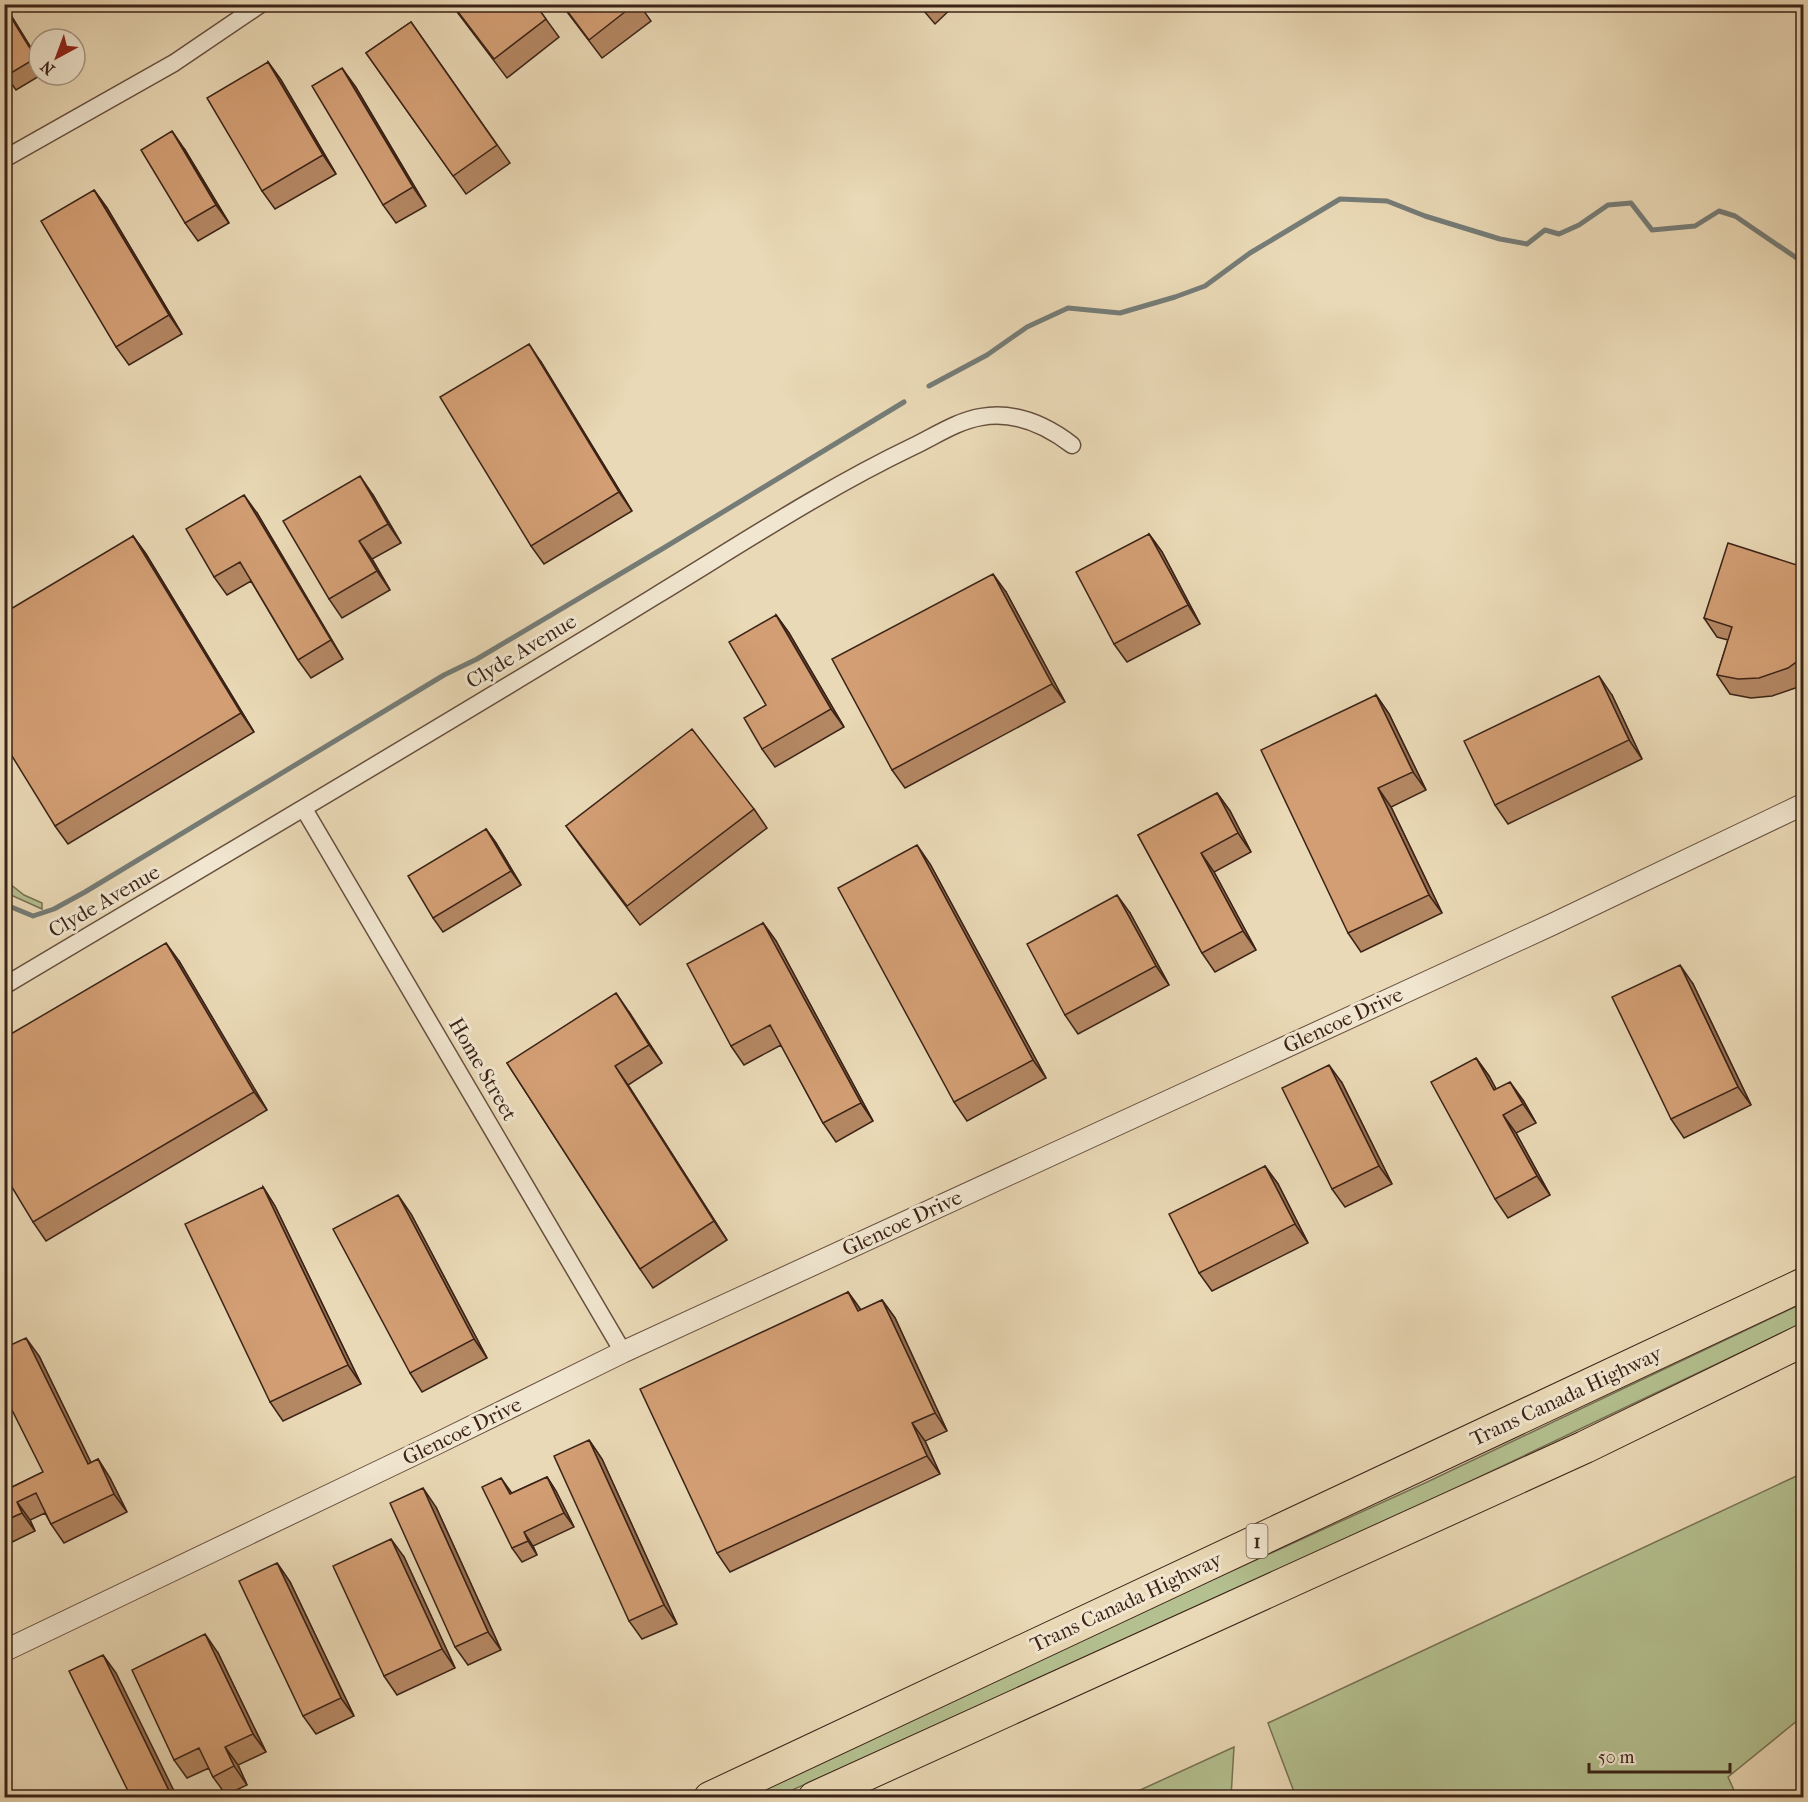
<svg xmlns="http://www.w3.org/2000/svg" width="1808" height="1802" font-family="'IM FELL French Canon',serif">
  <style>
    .green { fill: #b4c090; stroke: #787254; stroke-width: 1.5 }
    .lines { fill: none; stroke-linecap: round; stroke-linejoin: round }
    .stream { stroke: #757c77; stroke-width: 5 }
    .minor-casing { stroke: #67503f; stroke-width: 19 }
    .tertiary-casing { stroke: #67503f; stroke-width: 23 }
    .motorway-casing { stroke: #3b2317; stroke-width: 34 }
    .minor { stroke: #f1e6d0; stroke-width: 16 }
    .tertiary { stroke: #f1e6d0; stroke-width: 21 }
    .motorway { stroke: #ead9b6; stroke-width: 32 }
    .wall { fill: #b58864; stroke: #3b2317; stroke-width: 1.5 }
    .shaded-wall { fill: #946f51; stroke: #3b2317; stroke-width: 1.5 }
    .building { fill: #d39e74; stroke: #3b2317; stroke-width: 1.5 }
    .labels { text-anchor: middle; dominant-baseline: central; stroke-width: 6; stroke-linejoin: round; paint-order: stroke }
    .shield { fill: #f1e6d0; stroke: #725e4e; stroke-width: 1.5 }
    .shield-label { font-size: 20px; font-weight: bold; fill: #3b2317 }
    .street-label { font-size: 21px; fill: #3b2317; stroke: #f1e6d0 }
  </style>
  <rect width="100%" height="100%" fill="#ead9b6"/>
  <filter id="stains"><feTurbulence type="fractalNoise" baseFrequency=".00333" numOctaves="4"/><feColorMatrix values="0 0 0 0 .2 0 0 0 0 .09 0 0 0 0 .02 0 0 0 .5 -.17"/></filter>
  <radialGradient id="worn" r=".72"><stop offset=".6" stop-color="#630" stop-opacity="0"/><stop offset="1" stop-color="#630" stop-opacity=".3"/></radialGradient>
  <path class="green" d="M 5,880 L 24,895 L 42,903 L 42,909 L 11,895 L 5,915 Z
    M 1803,1303 L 1803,1323 L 1435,1498 L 777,1797 L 733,1798 L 1425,1483 Z
    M 1803,1473 L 1803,1716 L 1728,1777 L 1737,1797 L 1296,1797 L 1268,1723 Z
    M 1234,1747 L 1231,1797 L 1125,1797 Z"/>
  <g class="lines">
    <path class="stream" d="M 929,386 L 987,355 L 1027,327 L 1068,308 L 1120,313 L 1175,297 L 1205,286 L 1250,253 L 1340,199 L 1387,201 L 1425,216 L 1500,239 L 1527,244 L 1545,230 L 1559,234 L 1579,225 L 1608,205 L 1631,203 L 1652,230 L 1695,226 L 1719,211 L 1735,216 L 1804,263
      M 4,904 L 33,916 L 54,909 L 85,892 L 444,675 L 477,659 L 662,549 L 904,402"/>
    <g class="minor-casing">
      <path id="minor" d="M 4,159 L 174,63 L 261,4
        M 304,809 L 623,1352
        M 4,986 C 222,856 441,728 657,595 C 741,544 824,489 914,446 C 935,436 957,421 981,417 C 1015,411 1046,425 1072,445"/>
    </g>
    <g class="tertiary-casing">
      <path id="tertiary" d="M 4,1651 L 436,1444 L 623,1352 L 1553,924 L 1804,804"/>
    </g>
    <g class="motorway-casing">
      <path id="motorway" d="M 710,1798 L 1804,1284
        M 814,1798 L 1585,1447 L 1804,1340"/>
    </g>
    <use href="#minor" class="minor"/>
    <use href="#tertiary" class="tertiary"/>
    <use href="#motorway" class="motorway"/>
  </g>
  <path class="wall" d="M 4,4 L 39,61 L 39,75 L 41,75 L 16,90 L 4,73 Z
    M 451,4 L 535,4 L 559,37 L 507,78 Z
    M 561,4 L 639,4 L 651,21 L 602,58 Z
    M 918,4 L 956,4 L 935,24 Z
    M 411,22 L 510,163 L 466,194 L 366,53 Z
    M 268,62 L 281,80 L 336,174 L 275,209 L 262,191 Z
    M 355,86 L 426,206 L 396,223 L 383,205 Z
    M 185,150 L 229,223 L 198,241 L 185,223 Z
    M 94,190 L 107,208 L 182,334 L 129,365 L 116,347 Z
    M 541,362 L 632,511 L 544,564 L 531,546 Z
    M 373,495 L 401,543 L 372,559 L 390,590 L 342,618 L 329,599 Z
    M 257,513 L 343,659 L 311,678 L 298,660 L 251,581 L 227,595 L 214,577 Z
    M 1149,534 L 1162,552 L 1200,624 L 1127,662 L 1114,644 Z
    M 133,536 L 146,554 L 254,732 L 68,844 L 55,826 Z
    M 1803,567 L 1803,684 L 1801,686 L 1772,696 L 1751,698 L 1730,694 L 1717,675 L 1728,640 L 1717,637 L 1704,618 Z
    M 1006,592 L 1065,702 L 905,788 L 892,770 Z
    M 776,615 L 789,633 L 844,727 L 775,767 L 762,749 L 766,705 Z
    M 1376,695 L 1389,714 L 1426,790 L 1391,807 L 1442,913 L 1361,952 L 1348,933 Z
    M 1612,695 L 1642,759 L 1508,824 L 1495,805 Z
    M 1217,793 L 1230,811 L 1251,852 L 1214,872 L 1256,950 L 1215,972 L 1202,953 L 1138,835 Z
    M 754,809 L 767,828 L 640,925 L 579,844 L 566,826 Z
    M 486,829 L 496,843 L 521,885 L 443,932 L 433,918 Z
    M 930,864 L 1046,1078 L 967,1121 L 954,1102 Z
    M 1130,913 L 1169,985 L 1078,1034 L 1065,1015 Z
    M 763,923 L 776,941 L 873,1121 L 836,1142 L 823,1123 L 781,1045 L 744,1065 L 731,1046 Z
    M 179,961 L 267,1110 L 46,1241 L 33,1222 Z
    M 1693,984 L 1751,1105 L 1684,1138 L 1671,1119 Z
    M 629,1012 L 662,1063 L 628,1085 L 727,1240 L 653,1288 L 640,1269 L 507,1063 Z
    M 1476,1058 L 1489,1076 L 1496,1089 L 1523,1100 L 1536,1123 L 1516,1133 L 1550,1195 L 1508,1218 L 1495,1199 Z
    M 1342,1083 L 1392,1184 L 1345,1207 L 1332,1189 Z
    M 1265,1166 L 1278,1184 L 1308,1243 L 1212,1291 L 1199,1273 Z
    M 263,1187 L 275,1206 L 361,1384 L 283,1421 L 270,1402 Z
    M 411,1214 L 487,1358 L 422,1392 L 410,1373 Z
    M 848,1292 L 861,1310 L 882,1300 L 895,1318 L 947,1431 L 925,1441 L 940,1474 L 730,1572 L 717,1553 Z
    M 39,1356 L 91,1463 L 98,1459 L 110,1478 L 127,1512 L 64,1543 L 51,1524 L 45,1513 L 30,1520 L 35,1531 L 4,1546 L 4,1491 L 43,1472 Z
    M 589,1440 L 602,1459 L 677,1624 L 642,1639 L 629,1621 Z
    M 547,1477 L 556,1491 L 574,1527 L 533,1546 L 537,1555 L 522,1562 L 512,1548 L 512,1493 Z
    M 436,1507 L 501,1650 L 468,1665 L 455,1647 Z
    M 404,1557 L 455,1668 L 397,1695 L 384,1676 Z
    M 277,1563 L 290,1582 L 354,1716 L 316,1734 L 303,1716 Z
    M 218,1653 L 266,1752 L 238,1765 L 247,1785 L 226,1795 L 213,1777 L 209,1768 L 187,1778 L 174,1760 Z"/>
  <path class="shaded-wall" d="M 4,4 L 39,61 L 39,62 L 4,6 Z
    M 268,62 L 281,80 L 336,174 L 323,155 Z
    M 342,68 L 355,86 L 426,206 L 413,187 Z
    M 172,131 L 185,150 L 229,223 L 216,205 Z
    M 94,190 L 107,208 L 182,334 L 169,315 Z
    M 529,344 L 541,362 L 632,511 L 619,492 Z
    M 360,476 L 373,495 L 401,543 L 388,524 Z
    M 244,495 L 257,513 L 343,659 L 331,640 Z
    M 1149,534 L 1162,552 L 1200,624 L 1188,605 Z
    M 133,536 L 146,554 L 254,732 L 241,713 Z
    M 359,541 L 372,559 L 390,590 L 377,571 Z
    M 993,574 L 1006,592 L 1065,702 L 1052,684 Z
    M 1803,578 L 1803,597 L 1799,591 Z
    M 776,615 L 789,633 L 844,727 L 831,709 Z
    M 1599,676 L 1612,695 L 1642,759 L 1629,740 Z
    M 1376,695 L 1389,714 L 1426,790 L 1413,772 Z
    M 1378,788 L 1391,807 L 1442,913 L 1429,895 Z
    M 1217,793 L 1230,811 L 1251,852 L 1238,833 Z
    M 486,829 L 496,843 L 521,885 L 511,871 Z
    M 917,845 L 930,864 L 1046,1078 L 1033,1060 Z
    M 1201,853 L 1214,872 L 1256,950 L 1243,931 Z
    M 1117,895 L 1130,913 L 1169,985 L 1156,966 Z
    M 763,923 L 776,941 L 873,1121 L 861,1103 Z
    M 166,943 L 179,961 L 267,1110 L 254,1092 Z
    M 1680,965 L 1693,984 L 1751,1105 L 1738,1087 Z
    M 616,993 L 629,1012 L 662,1063 L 649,1045 Z
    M 1476,1058 L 1489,1076 L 1507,1109 L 1494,1090 Z
    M 1329,1065 L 1342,1083 L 1392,1184 L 1379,1166 Z
    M 615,1066 L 628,1085 L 727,1240 L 714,1221 Z
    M 1510,1082 L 1523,1100 L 1536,1123 L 1523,1104 Z
    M 1503,1115 L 1516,1133 L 1550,1195 L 1537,1176 Z
    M 1265,1166 L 1278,1184 L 1308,1243 L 1295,1224 Z
    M 263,1187 L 275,1206 L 361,1384 L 348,1365 Z
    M 398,1195 L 411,1214 L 487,1358 L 474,1339 Z
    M 848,1292 L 861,1310 L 858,1311 Z
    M 882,1300 L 895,1318 L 947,1431 L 935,1413 Z
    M 26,1338 L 39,1356 L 101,1483 L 88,1464 Z
    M 912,1423 L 925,1441 L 940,1474 L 927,1456 Z
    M 589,1440 L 602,1459 L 677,1624 L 664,1605 Z
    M 98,1459 L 110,1478 L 127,1512 L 114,1494 Z
    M 547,1477 L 556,1491 L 574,1527 L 564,1513 Z
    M 501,1478 L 511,1492 L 519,1508 L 510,1494 Z
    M 423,1488 L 436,1507 L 501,1650 L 488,1632 Z
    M 17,1502 L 30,1520 L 35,1531 L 22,1513 Z
    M 524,1532 L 533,1546 L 537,1555 L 528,1541 Z
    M 391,1539 L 404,1557 L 455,1668 L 442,1649 Z
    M 277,1563 L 290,1582 L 354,1716 L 341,1698 Z
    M 205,1634 L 218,1653 L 266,1752 L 253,1734 Z
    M 103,1655 L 116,1673 L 177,1797 L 172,1797 Z
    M 225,1747 L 238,1765 L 247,1785 L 234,1766 Z"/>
  <path class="building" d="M 452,4 L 535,4 L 546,19 L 494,59 Z
    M 562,4 L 635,4 L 589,40 Z
    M 4,6 L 36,58 L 6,76 L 4,73 Z
    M 411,22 L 497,145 L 453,176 L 366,53 Z
    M 268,62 L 323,155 L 262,191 L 207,98 Z
    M 342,68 L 413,187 L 383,205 L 312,86 Z
    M 172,131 L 216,205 L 185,223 L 141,150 Z
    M 94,190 L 169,315 L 116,347 L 41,221 Z
    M 529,344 L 619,492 L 531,546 L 440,397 Z
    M 360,476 L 388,524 L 359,541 L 377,571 L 329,599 L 283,521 Z
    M 244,495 L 331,640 L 298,660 L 240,562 L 214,577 L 186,529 Z
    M 1149,534 L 1188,605 L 1114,644 L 1076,572 Z
    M 133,536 L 241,713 L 55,826 L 4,743 L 4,613 Z
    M 1728,543 L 1803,567 L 1803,578 L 1799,591 L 1803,593 L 1803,657 L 1788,668 L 1759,678 L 1738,679 L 1717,675 L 1732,627 L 1704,618 Z
    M 993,574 L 1052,684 L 892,770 L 832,659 Z
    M 776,615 L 831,709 L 762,749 L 744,718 L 766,705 L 729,642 Z
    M 1599,676 L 1629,740 L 1495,805 L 1464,741 Z
    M 1376,695 L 1413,772 L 1378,788 L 1429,895 L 1348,933 L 1261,750 Z
    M 692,729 L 754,809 L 627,906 L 566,826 Z
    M 1217,793 L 1238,833 L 1201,853 L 1243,931 L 1202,953 L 1138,835 Z
    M 486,829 L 511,871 L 433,918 L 408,876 Z
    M 917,845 L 1033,1060 L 954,1102 L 838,888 Z
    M 1117,895 L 1156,966 L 1065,1015 L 1027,944 Z
    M 763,923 L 861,1103 L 823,1123 L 770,1025 L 731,1046 L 687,964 Z
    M 166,943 L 254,1092 L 33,1222 L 4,1174 L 4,1038 Z
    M 1680,965 L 1738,1087 L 1671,1119 L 1612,997 Z
    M 616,993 L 649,1045 L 615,1066 L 714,1221 L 640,1269 L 507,1063 Z
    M 1476,1058 L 1494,1090 L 1510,1082 L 1523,1104 L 1503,1115 L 1537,1176 L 1495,1199 L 1431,1082 Z
    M 1329,1065 L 1379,1166 L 1332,1189 L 1282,1088 Z
    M 1265,1166 L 1295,1224 L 1199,1273 L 1169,1214 Z
    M 263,1187 L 348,1365 L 270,1402 L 185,1224 Z
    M 398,1195 L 474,1339 L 410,1373 L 333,1229 Z
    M 848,1292 L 858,1311 L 882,1300 L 935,1413 L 912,1423 L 927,1456 L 717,1553 L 640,1389 Z
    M 26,1338 L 88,1464 L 98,1459 L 114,1494 L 51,1524 L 36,1493 L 17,1502 L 22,1513 L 4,1521 L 4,1491 L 43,1472 L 4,1394 L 4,1348 Z
    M 589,1440 L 664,1605 L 629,1621 L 554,1456 Z
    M 547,1477 L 564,1513 L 524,1532 L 528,1541 L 512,1548 L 482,1487 L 501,1478 L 510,1494 Z
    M 423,1488 L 488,1632 L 455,1647 L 390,1503 Z
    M 391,1539 L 442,1649 L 384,1676 L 333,1566 Z
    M 277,1563 L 341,1698 L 303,1716 L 239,1581 Z
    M 205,1634 L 253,1734 L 225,1747 L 234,1766 L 213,1777 L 199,1748 L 174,1760 L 132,1670 Z
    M 103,1655 L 172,1797 L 131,1797 L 69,1671 Z"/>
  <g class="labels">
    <rect class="shield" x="1246.5" y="1524" width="21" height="34" rx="4.5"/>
    <g class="shield-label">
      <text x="1257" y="1541">1</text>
    </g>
    <g class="street-label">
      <text transform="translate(521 651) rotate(-31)">Clyde Avenue</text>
      <text transform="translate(104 901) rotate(-30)">Clyde Avenue</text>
      <text transform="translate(1343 1020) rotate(-25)">Glencoe Drive</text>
      <text transform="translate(483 1069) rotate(60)">Home Street</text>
      <text transform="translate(902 1223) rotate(-25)">Glencoe Drive</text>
      <text transform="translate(1566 1396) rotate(-25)">Trans Canada Highway</text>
      <text transform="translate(462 1431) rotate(-26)">Glencoe Drive</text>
      <text transform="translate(1126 1602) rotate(-25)">Trans Canada Highway</text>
    </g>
  </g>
  <rect width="1808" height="1802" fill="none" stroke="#ead9b6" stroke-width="24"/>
  <rect x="6" y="6" width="1796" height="1790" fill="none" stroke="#3b2317" stroke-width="3"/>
  <rect x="12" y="12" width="1784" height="1778" fill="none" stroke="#3b2317" stroke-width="1.5"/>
  <g transform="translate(57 57) rotate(221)"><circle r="28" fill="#f1e6d0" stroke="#a89886" stroke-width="1.5"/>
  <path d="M0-4.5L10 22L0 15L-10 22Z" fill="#8f2418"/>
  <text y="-9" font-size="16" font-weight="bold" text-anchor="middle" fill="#3b2317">N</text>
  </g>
  <path d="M1589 1763v9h141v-9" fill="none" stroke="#3b2317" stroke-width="3"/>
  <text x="1598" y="1763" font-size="18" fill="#3b2317" stroke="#f1e6d0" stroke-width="4.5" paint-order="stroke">50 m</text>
  <rect width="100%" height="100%" filter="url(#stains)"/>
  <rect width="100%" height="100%" fill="url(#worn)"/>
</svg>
